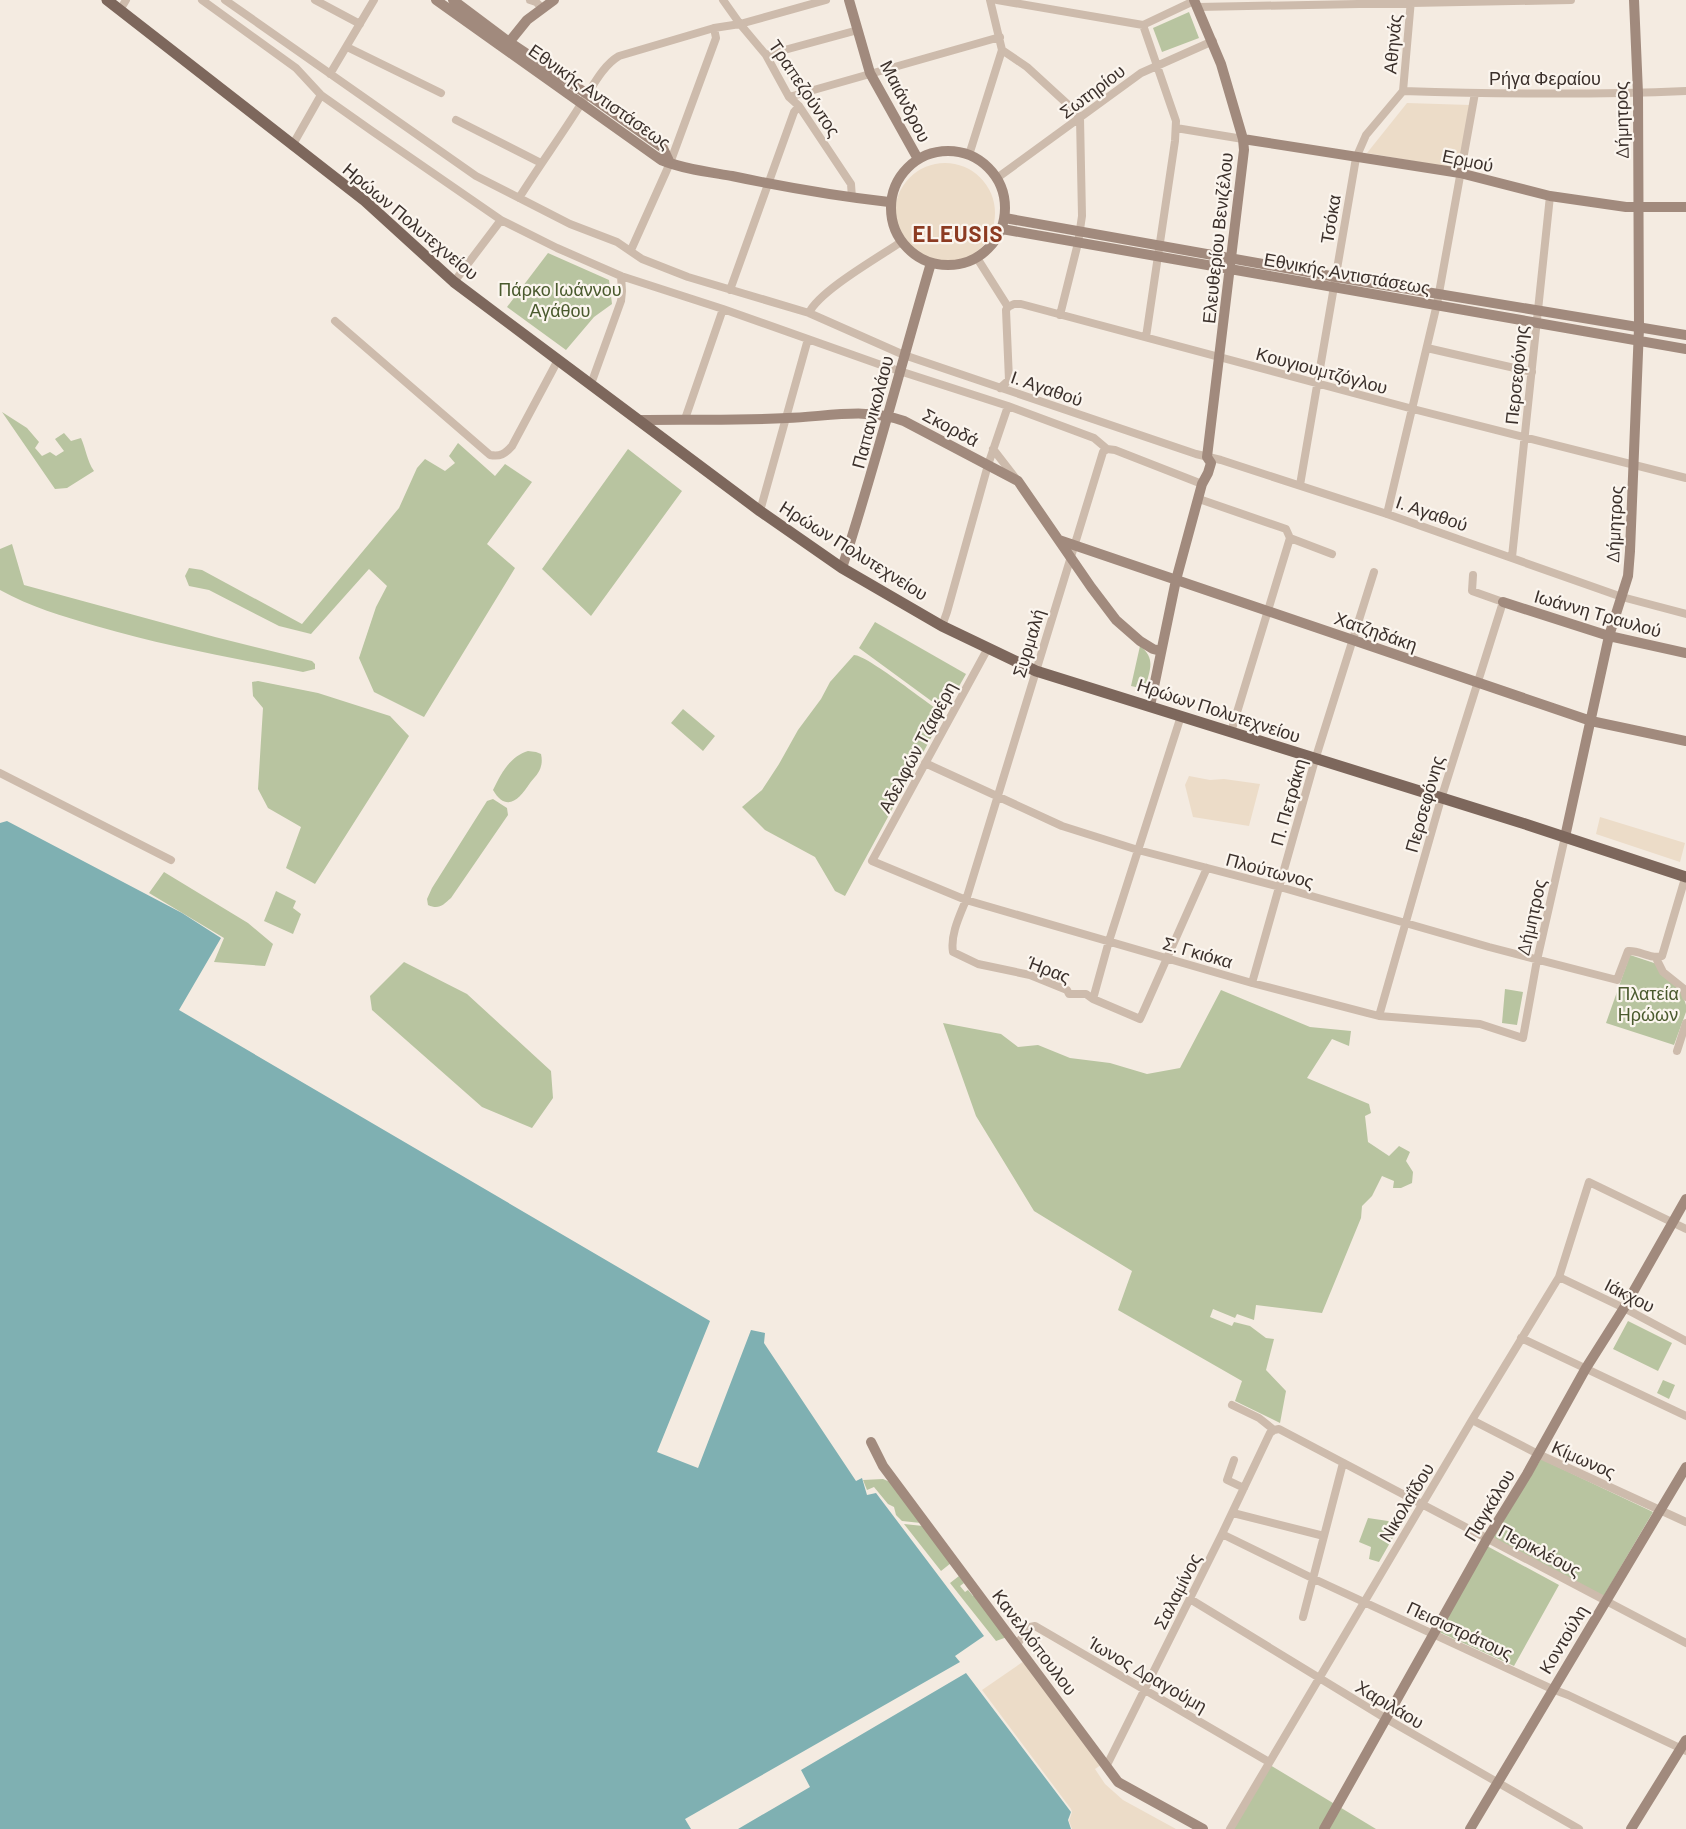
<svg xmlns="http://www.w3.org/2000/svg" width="1686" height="1829" font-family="Barlow,sans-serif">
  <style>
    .green { fill: #b8c4a0 }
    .plaza { fill: #ecdcc8 }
    .water { fill: #7fb0b2 }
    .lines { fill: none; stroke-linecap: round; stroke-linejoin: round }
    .street { stroke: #cdbbac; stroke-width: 8 }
    .secondary { stroke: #a18a7d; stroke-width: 10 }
    .primary { stroke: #7d675c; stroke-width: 11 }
    .labels { text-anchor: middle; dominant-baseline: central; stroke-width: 4.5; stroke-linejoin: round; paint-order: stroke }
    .street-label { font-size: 18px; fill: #3b302b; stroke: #fbf5ee }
    .park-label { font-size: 18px; fill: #4a5a2e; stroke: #fbf5ee }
    .district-label { font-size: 22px; font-weight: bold; letter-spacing: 1px; fill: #8c3b22; stroke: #fbf5ee }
  </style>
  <rect width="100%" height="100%" fill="#f4ebe1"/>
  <path class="green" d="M 1189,12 L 1199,38 L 1162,52 L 1153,28 Z
    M 548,253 L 609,280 L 612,304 L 594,317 L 566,350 L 507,307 Z
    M 2,412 L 27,428 L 39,442 L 35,448 L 42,456 L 50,452 L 56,456 L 64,451 L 55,439 L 64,433 L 71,441 L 81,438 C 86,449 87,461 94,471 L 67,488 L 55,489 Z
    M 458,443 L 495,476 L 505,464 L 532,482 L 487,544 L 515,568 L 424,717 L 374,692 L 359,658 L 376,607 L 387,586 L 369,569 L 311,634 L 279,626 L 209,590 L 189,586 L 185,576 L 189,568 L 202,570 L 302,624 L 399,508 L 417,468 L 425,459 L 445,471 L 455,463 L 449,456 Z
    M 628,449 L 682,491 L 591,616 L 542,569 Z
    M 12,544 L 24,585 L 215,637 L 312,661 L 315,664 L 315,669 L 303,672 C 234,658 164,646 96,626 C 62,616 31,607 0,590 L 0,549 Z
    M 875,622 L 966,674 L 945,711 L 859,648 Z
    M 1140,646 C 1157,659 1149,671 1145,689 L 1131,686 Z
    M 854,655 C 867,655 928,704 944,714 L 845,896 L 835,891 L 815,857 L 765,830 L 742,807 L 762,790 L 779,764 L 798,730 L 821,699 L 830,682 Z
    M 258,681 L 318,693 L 390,716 L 409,736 L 315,884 L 286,868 L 301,827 L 268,808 L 258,789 L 263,708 L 253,696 L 252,682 Z
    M 683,709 L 715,736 L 703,751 L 671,723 Z
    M 528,751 L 536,752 L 541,754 C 542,758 542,763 541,766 C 540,772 534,778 530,783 C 520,798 507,814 493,790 C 501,774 509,757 528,751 Z
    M 493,799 L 507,808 L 508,815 L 451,898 C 443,905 439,910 428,905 L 427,899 L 432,888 L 487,801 Z
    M 164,872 L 248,923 L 273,944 L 265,966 L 214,962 L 224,938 L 149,893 Z
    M 276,891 L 296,901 L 293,908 L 301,914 L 293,934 L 264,921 Z
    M 1630,955 L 1657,964 L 1681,990 L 1686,1005 L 1686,1012 L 1674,1045 L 1606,1023 Z
    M 404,962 L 467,994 L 551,1071 L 553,1098 L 532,1128 L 482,1107 L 372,1010 L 370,996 Z
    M 1505,989 L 1523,992 L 1517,1025 L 1502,1023 Z
    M 1221,990 L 1310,1027 L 1351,1031 L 1349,1046 L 1332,1039 L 1307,1078 L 1369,1104 L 1371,1113 L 1365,1116 L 1368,1142 L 1389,1156 L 1399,1146 L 1410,1152 L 1406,1161 L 1413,1172 L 1412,1183 L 1401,1188 L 1393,1188 L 1394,1181 L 1382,1176 L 1372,1196 L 1362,1206 L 1361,1218 L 1322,1313 L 1256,1305 L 1254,1320 L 1237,1314 L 1235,1318 L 1213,1309 L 1210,1317 L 1232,1326 L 1234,1322 L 1250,1326 L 1266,1338 L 1274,1339 L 1266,1370 L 1286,1391 L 1280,1423 L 1235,1401 L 1242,1381 L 1118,1310 L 1132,1271 L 1034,1211 L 976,1116 L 943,1023 L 1001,1034 L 1018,1047 L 1038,1045 L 1070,1058 L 1110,1063 L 1147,1074 L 1180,1068 Z
    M 1628,1321 L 1672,1343 L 1658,1371 L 1613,1349 Z
    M 1663,1380 L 1675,1385 L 1669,1399 L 1657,1393 Z
    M 1541,1459 L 1653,1512 L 1603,1597 L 1493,1538 Z
    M 883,1479 L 890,1482 L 921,1523 L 902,1521 L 896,1515 L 894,1507 L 888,1504 L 874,1487 L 867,1490 L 863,1480 Z
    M 1368,1518 L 1388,1521 L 1399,1527 L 1379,1562 L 1369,1559 L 1371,1547 L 1359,1542 Z
    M 904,1524 L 923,1526 L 951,1563 L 941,1571 Z
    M 1487,1546 L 1559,1585 L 1514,1666 L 1439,1632 Z
    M 959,1576 L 964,1583 L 960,1586 L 965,1592 L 968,1590 L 973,1596 L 975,1596 L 1007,1637 L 996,1641 L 950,1583 Z
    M 1270,1765 L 1376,1829 L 1233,1829 Z"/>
  <path class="plaza" d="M 1407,103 L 1470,105 L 1460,169 L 1367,153 Z
    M895 213a50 50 0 1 1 100 0a50 50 0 1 1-100 0Z
    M 1189,776 L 1210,780 L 1224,779 L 1260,784 L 1249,826 L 1193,817 L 1185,785 Z
    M 1600,817 L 1685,843 L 1680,862 L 1596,834 Z
    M 1024,1661 L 1101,1765 L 1095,1769 L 1105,1784 L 1123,1800 L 1176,1829 L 1072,1829 L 1069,1821 L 1072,1812 L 1071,1809 L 982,1690 Z"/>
  <path class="water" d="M 7,821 L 182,913 L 221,938 L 179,1010 L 710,1321 L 657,1452 L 698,1468 L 751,1330 L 765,1333 L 764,1343 L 856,1481 L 862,1478 L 867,1495 L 876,1493 L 984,1636 L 955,1656 L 960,1662 L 685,1819 L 691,1829 L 0,1829 L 0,823 Z
    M 966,1673 L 1071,1812 L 1068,1820 L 1071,1829 L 738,1829 L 810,1787 L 801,1770 Z"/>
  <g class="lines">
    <path class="street" d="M 202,0 L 296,68 L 321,95 L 372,131 L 501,220 L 557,248 L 621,276 L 723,309 L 884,366 L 1008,406 L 1094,438 L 1107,449
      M 225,0 L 476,176 L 570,224 L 617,242 L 642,259 L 688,277 L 809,313 L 904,355 L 1196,454 L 1221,460 L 1387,514 L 1622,597 L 1686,614
      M 315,0 L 360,24
      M 530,0 L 536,2 L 542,8
      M 723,0 L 740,24 L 766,55 L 789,97 L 799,106 L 851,184 L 852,198
      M 997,0 L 1143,25 L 1176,121 L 1175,141 L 1146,337
      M 1198,7 L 1571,0
      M 120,10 L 126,0
      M 1143,25 L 1194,1
      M 347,47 L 441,93
      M 1002,50 L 1027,67 L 1075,111 L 1080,118 L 1082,216 L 1078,243 L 1060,315
      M 766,55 L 858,30
      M 330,74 L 374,0
      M 1403,91 C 1497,94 1592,95 1686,91
      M 1403,91 L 1411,0
      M 789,97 L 1000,37
      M 456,120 L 541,163
      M 1176,128 L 1243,139
      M 292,146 L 321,95
      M 969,155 L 1002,50 L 990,0
      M 997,178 L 1141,73 L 1213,41
      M 519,198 C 539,166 561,136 581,104 C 592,88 602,66 619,56 L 714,28 L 740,24 L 826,0
      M 631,250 L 670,163 L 716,38 L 714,28
      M 977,258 L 1008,307 L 1014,304 L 1021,304 L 1413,409 L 1686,478
      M 454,282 L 501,220
      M 730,290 L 794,112 L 799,106
      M 809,313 C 819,291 879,257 901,242
      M 335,321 L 490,455 C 500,457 505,454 512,446 L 558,360
      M 1427,348 L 1532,372
      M 591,384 L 621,301 L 622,291 L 621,276
      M 1000,388 L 1009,380 L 1006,310 L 1008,307
      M 685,419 L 723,309
      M 993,449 L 1017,480
      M 1202,484 L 1115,450 L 1107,449 L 1103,452 L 966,900 C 960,915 950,935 953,952 L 978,964 L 1030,975 L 1067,990 L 1069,994 L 1086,994 L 1093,999 L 1140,1019 L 1207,868
      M 1300,485 L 1356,158 L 1366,135 L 1403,91
      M 1199,499 L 1286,529 L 1290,538 L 1332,554
      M 760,511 L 808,339
      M 1387,514 L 1437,304 L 1475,93
      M 1512,557 L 1550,196
      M 942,626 L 947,612 L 988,465 L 1008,406
      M 988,648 L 872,861 L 966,900 L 1252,983 L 1379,1016 L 1480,1024 L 1523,1038 L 1537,960 L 1565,837
      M 1231,732 L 1290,538
      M 925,763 L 1062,826 L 1138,850 L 1280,887 L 1489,947 L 1617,980 L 1628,951 C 1640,950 1651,960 1662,956 L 1686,875
      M 0,773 L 171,860
      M 1656,958 L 1663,972 L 1683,988 L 1686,997
      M 1252,983 L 1315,760 L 1374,572
      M 1093,999 L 1109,941 L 1181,716
      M 1379,1016 L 1441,799 L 1503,602 L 1472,591 L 1473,575
      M 1677,1051 L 1686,1023
      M 1559,1277 L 1624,1308 L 1686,1341
      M 1521,1338 L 1686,1416
      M 1232,1405 L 1259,1418 L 1274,1430
      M 1472,1420 L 1538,1454 L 1686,1522
      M 1274,1430 L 1279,1429 L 1686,1643
      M 1234,1460 L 1227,1480 L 1244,1488
      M 1233,1513 L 1324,1536
      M 1222,1534 L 1312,1578 L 1552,1689 L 1568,1695 L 1686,1751
      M 1190,1599 L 1385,1718 L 1579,1829
      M 1303,1617 L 1343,1463
      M 1017,1644 L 1030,1627 L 1035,1626 L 1269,1762
      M 1107,1765 L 1222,1534 L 1270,1433 L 1274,1430
      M 1230,1829 L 1472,1420 L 1559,1277 L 1589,1182 L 1686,1229"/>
    <path class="secondary" d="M 436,0 L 661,160 C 683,169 709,172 732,176 C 784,187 836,196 889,202
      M 453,0 L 509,42 L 587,94 L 663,148 L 670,163
      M 849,0 L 870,73 L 918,159
      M 506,46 L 527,20 L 554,0
      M 1243,139 L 1460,173 L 1550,196 L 1626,207 L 1686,207
      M891 208a57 57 0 1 1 114 0a57 57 0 1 1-114 0Z
      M 1005,218 L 1336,277 L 1686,335
      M 1002,229 L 1686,349
      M 639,420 C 688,419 738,421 787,418 C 825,417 867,407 904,421 L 1018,481 L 1091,587 L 1116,620 L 1140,641 L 1153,649 L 1161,651
      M 1059,540 L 1591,721 L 1686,741
      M 842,568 C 875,467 901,365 931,263
      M 1503,602 L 1609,636 L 1686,653
      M 1150,706 L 1176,580 L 1202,484 L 1208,473 L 1211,463 L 1207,457 L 1244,150 L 1243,139 L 1221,64 L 1194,0
      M 1565,837 L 1609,636 L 1628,576 L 1630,551 L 1639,328 L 1638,93 L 1634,0
      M 871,1442 L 883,1466 L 1118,1782 L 1203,1829
      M 1324,1829 L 1487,1539 L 1527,1474 L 1586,1368 L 1624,1308 L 1686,1199
      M 1470,1829 L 1686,1467
      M 1631,1829 L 1686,1740"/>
    <path class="primary" d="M 107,0 L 365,201 L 454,282 L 558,360 L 760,511 L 842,568 L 942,626 L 1036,671 L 1522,823 L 1686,877"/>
  </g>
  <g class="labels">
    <g class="street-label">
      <text transform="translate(1392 44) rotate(-85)">Αθηνάς</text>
      <text x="1545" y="78">Ρήγα Φεραίου</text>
      <text transform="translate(805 88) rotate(56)">Τραπεζούντος</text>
      <text transform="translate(1092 91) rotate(-37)">Σωτηρίου</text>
      <text transform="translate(600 96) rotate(35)">Εθνικής Αντιστάσεως</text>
      <text transform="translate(906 101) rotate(63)">Μαιάνδρου</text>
      <text transform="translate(1621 120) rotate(-91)">Δήμητρος</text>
      <text transform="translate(1468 160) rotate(12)">Ερμού</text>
      <text transform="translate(1330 219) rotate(-81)">Τσόκα</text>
      <text transform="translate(411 221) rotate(40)">Ηρώων Πολυτεχνείου</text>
      <text transform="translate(1217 238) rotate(-84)">Ελευθερίου Βενιζέλου</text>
      <text transform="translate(1347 273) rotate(10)">Εθνικής Αντιστάσεως</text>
      <text transform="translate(1322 370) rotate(15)">Κουγιουμτζόγλου</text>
      <text transform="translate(1516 375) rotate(-84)">Περσεφόνης</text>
      <text transform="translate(1047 388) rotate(19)">Ι. Αγαθού</text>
      <text transform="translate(872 412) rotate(-75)">Παπανικολάου</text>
      <text transform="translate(951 427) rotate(28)">Σκορδά</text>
      <text transform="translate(1432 513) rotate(19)">Ι. Αγαθού</text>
      <text transform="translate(1614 524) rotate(-87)">Δήμητρος</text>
      <text transform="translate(854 550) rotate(32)">Ηρώων Πολυτεχνείου</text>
      <text transform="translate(1598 613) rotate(16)">Ιωάννη Τραυλού</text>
      <text transform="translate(1376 631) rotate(19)">Χατζηδάκη</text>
      <text transform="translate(1028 643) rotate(-73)">Συρμαλή</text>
      <text transform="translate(1219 710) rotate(18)">Ηρώων Πολυτεχνείου</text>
      <text transform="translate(917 747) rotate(-62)">Αδελφών Τζαφέρη</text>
      <text transform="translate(1288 802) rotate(-74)">Π. Πετράκη</text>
      <text transform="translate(1424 804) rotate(-74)">Περσεφόνης</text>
      <text transform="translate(1270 870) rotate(15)">Πλούτωνος</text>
      <text transform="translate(1531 917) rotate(-77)">Δήμητρος</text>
      <text transform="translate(1198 952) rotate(16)">Σ. Γκιόκα</text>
      <text transform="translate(1049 969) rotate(21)">Ήρας</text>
      <text transform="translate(1630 1295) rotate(27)">Ιάκχου</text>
      <text transform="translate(1584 1459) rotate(24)">Κίμωνος</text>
      <text transform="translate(1406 1502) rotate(-59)">Νικολαΐδου</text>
      <text transform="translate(1489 1505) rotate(-59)">Παγκάλου</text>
      <text transform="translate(1540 1550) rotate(28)">Περικλέους</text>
      <text transform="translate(1177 1591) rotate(-63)">Σαλαμίνος</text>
      <text transform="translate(1460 1630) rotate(25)">Πεισιστράτους</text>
      <text transform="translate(1563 1639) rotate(-59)">Κοντούλη</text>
      <text transform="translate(1035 1642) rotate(53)">Κανελλόπουλου</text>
      <text transform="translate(1148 1674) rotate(30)">Ίωνος Δραγούμη</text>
      <text transform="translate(1390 1704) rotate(31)">Χαριλάου</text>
    </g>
    <g class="park-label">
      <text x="560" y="289">Πάρκο Ιωάννου<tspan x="560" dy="21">Αγάθου</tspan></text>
      <text x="1648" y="993">Πλατεία<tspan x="1648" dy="21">Ηρώων</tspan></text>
    </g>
    <g class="district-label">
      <text x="958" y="233">ELEUSIS</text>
    </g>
  </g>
</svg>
